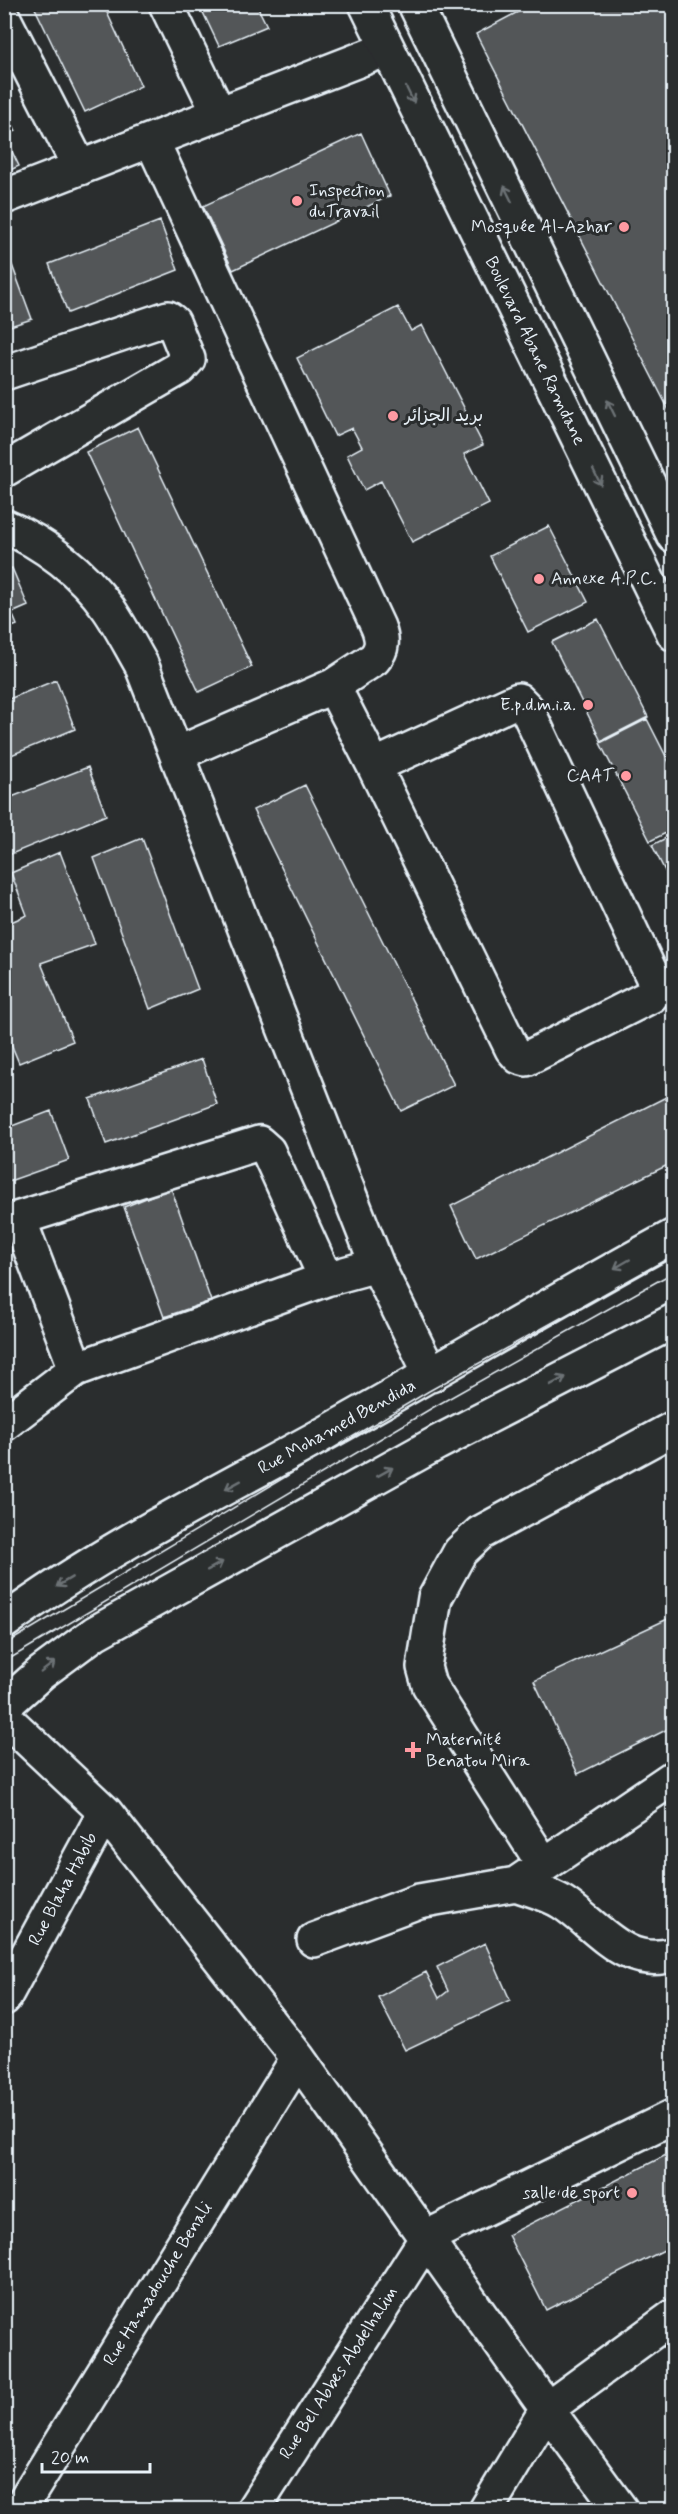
<svg xmlns="http://www.w3.org/2000/svg" width="678" height="2514" font-family="Mynerve,'Playpen Sans Arabic',sans-serif">
  <style>
    .building { fill: #535759; stroke: #e8f1f8; stroke-width: 1.5 }
    .lines { fill: none; stroke-linecap: round; stroke-linejoin: round }
    .minor-casing { stroke: #e8f1f8; stroke-width: 38 }
    .major-casing { stroke: #e8f1f8; stroke-width: 38 }
    .minor { stroke: #2a2d2e; stroke-width: 33 }
    .major { stroke: #2a2d2e; stroke-width: 33 }
    .tram { stroke: #e8f1f8; stroke-width: 1.5 }
    .oneway { stroke: #6c7275 }
    .poi-dot { fill: #ff9aa2; stroke: #2a2d2e; stroke-width: 2 }
    .labels { text-anchor: middle; dominant-baseline: central; stroke-width: 6; stroke-linejoin: round; paint-order: stroke }
    .poi-label { font-size: 18px; fill: #e8f1f8; stroke: #2a2d2e; text-anchor: start }
    .street-label { font-size: 18px; fill: #e8f1f8; stroke: #2a2d2e }
  </style>
  <rect width="100%" height="100%" fill="#2a2d2e"/>
  <filter id="ink" filterUnits="userSpaceOnUse"><feTurbulence type="fractalNoise" baseFrequency=".0167" numOctaves="2"/><feDisplacementMap in="SourceGraphic" scale="12" xChannelSelector="R" yChannelSelector="G"/><feConvolveMatrix kernelMatrix="1 2 1 2 8 2 1 2 1" color-interpolation-filters="sRGB"/></filter>
  <g filter="url(#ink)">
    <path class="building" d="M 33,4 L 103,4 L 141,86 L 85,112 Z
      M 199,4 L 256,4 L 267,26 L 219,46 Z
      M 533,4 L 674,4 L 674,420 L 476,34 Z
      M 4,107 L 16,131 L 5,137 L 19,166 L 4,173 Z
      M 361,133 L 390,196 L 233,270 L 203,206 Z
      M 160,221 L 178,270 L 68,313 L 49,264 Z
      M 12,265 L 32,319 L 4,328 L 4,268 Z
      M 398,307 L 411,331 L 422,325 L 483,445 L 464,454 L 489,504 L 412,542 L 381,481 L 364,490 L 347,455 L 362,447 L 352,428 L 335,436 L 297,358 Z
      M 138,427 L 252,667 L 199,692 L 86,452 Z
      M 549,526 L 588,602 L 528,632 L 490,556 Z
      M 12,568 L 28,606 L 12,613 L 17,625 L 4,630 L 4,571 Z
      M 598,619 L 648,717 L 601,741 L 552,642 Z
      M 56,680 L 75,729 L 4,758 L 4,701 Z
      M 647,719 L 674,772 L 674,829 L 650,841 L 600,743 Z
      M 88,767 L 106,815 L 4,857 L 4,800 Z
      M 305,785 L 454,1085 L 401,1111 L 253,810 Z
      M 674,834 L 674,889 L 652,845 Z
      M 142,838 L 198,989 L 150,1009 L 94,858 Z
      M 60,852 L 95,944 L 41,963 L 73,1041 L 19,1063 L 4,1027 L 4,925 L 27,915 L 11,873 Z
      M 202,1059 L 217,1104 L 106,1144 L 90,1099 Z
      M 674,1093 L 674,1162 L 476,1259 L 451,1206 Z
      M 51,1111 L 69,1160 L 4,1183 L 4,1129 Z
      M 171,1188 L 211,1301 L 164,1317 L 124,1207 Z
      M 674,1616 L 674,1726 L 578,1774 L 534,1681 Z
      M 485,1943 L 510,2000 L 405,2050 L 378,1997 L 426,1972 L 439,1998 L 448,1991 L 437,1967 Z
      M 674,2151 L 674,2245 L 546,2310 L 508,2235 Z"/>
    <g class="lines">
      <g class="minor-casing">
        <path id="minor" d="M 166,4 L 219,114
          M 4,19 L 80,168
          M 152,141 L 378,627 C 383,640 383,649 374,659 L 333,686 L 177,754
          M 4,197 L 387,49
          M 4,373 L 168,318 L 173,322 L 188,359 L 180,368 L 4,470
          M 4,526 C 45,543 82,572 108,608 C 120,625 130,645 141,664 L 377,1265 L 431,1375
          M 333,686 L 374,766
          M 518,700 L 527,709 L 655,982 L 656,990 L 651,996 L 526,1059 L 519,1057 L 512,1049 L 374,766 Z
          M 19,1219 L 76,1369
          M 4,1223 L 259,1143 L 268,1151 L 326,1279
          M 4,1424 L 76,1369 L 326,1279 L 377,1265
          M 4,1622 C 108,1546 225,1489 337,1427 C 450,1364 560,1298 674,1236
          M 4,1706 L 41,1673 L 95,1633 L 437,1443 L 674,1321
          M 4,1717 L 105,1812 L 298,2058 L 547,2409 L 621,2510
          M 544,1865 L 429,1685 L 424,1667 L 435,1598 L 460,1552 L 480,1533 L 674,1428
          M 516,1884 C 531,1890 550,1894 563,1903 C 599,1927 626,1970 674,1954
          M 314,1940 L 419,1901 L 516,1884 L 674,1777
          M 4,1998 L 105,1812
          M 19,2510 L 298,2058
          M 253,2510 L 427,2237 L 674,2116
          M 486,2510 L 547,2409 L 674,2316"/>
      </g>
      <g class="major-casing">
        <path id="major" d="M 366,4 L 674,634
          M 415,4 L 674,536"/>
      </g>
      <use href="#minor" class="minor"/>
      <use href="#major" class="major"/>
      <path class="tram" d="M 4,1645 L 429,1391 L 674,1255
        M 4,1662 L 432,1408 L 674,1272"/>
    </g>
    <defs><path id="oneway-shaft" d="M-6 0H5M1.5-3L5.5 0L1.5 3" fill="none" stroke-width="1.6" stroke-linecap="round" stroke-linejoin="round" transform="scale(1.5)"/></defs>
    <g class="oneway">
      <use href="#oneway-shaft" transform="translate(410 95) rotate(64)"/>
      <use href="#oneway-shaft" transform="translate(508 194) rotate(-116)"/>
      <use href="#oneway-shaft" transform="translate(611 408) rotate(-116)"/>
      <use href="#oneway-shaft" transform="translate(597 477) rotate(64)"/>
      <use href="#oneway-shaft" transform="translate(622 1264) rotate(150)"/>
      <use href="#oneway-shaft" transform="translate(558 1381) rotate(-27)"/>
      <use href="#oneway-shaft" transform="translate(385 1472) rotate(-29)"/>
      <use href="#oneway-shaft" transform="translate(233 1485) rotate(151)"/>
      <use href="#oneway-shaft" transform="translate(215 1566) rotate(-29)"/>
      <use href="#oneway-shaft" transform="translate(64 1582) rotate(149)"/>
      <use href="#oneway-shaft" transform="translate(48 1667) rotate(-37)"/>
    </g>
  </g>
  <g class="poi-dot">
    <circle cx="297" cy="201" r="6"/>
    <circle cx="624" cy="227" r="6"/>
    <circle cx="393" cy="416" r="6"/>
    <circle cx="539" cy="579" r="6"/>
    <circle cx="588" cy="705" r="6"/>
    <circle cx="626" cy="776" r="6"/>
    <path d="M410 1741h6v6h6v6h-6v6h-6v-6h-6v-6h6z"/>
    <circle cx="632" cy="2193" r="6"/>
  </g>
  <g class="labels">
    <g class="poi-label">
      <text x="309" y="191">Inspection<tspan x="309" dy="21">duTravail</tspan></text>
      <text x="612" y="227" text-anchor="end">Mosquée Al-Azhar</text>
      <text x="405" y="416">بريد الجزائر</text>
      <text x="551" y="579">Annexe A.P.C.</text>
      <text x="576" y="705" text-anchor="end">E.p.d.m.i.a.</text>
      <text x="614" y="776" text-anchor="end">CAAT</text>
      <text x="426" y="1740">Maternité<tspan x="426" dy="21">Benatou Mira</tspan></text>
      <text x="620" y="2193" text-anchor="end">salle de sport</text>
    </g>
    <g class="street-label">
      <text transform="translate(535 351) rotate(64)">Boulevard Abane Ramdane</text>
      <text transform="translate(337 1427) rotate(-29)">Rue Mohamed Bendida</text>
      <text transform="translate(63 1889) rotate(-62)">Rue Blaha Habib</text>
      <text transform="translate(158 2284) rotate(-58)">Rue Hamadouche Benali</text>
      <text transform="translate(339 2373) rotate(-57)">Rue Bel Abbes Abdelhalim</text>
    </g>
  </g>
  <rect width="678" height="2514" fill="none" stroke="#2a2d2e" stroke-width="24"/>
  <rect x="12" y="12" width="654" height="2490" fill="none" stroke="#e8f1f8" stroke-width="2" filter="url(#ink)"/>
  <path d="M42 2463v9h108v-9" fill="none" stroke="#e8f1f8" stroke-width="3"/>
  <text x="51" y="2463" font-size="18" fill="#e8f1f8" stroke="#2a2d2e" stroke-width="4.5" paint-order="stroke">20 m</text>
</svg>
